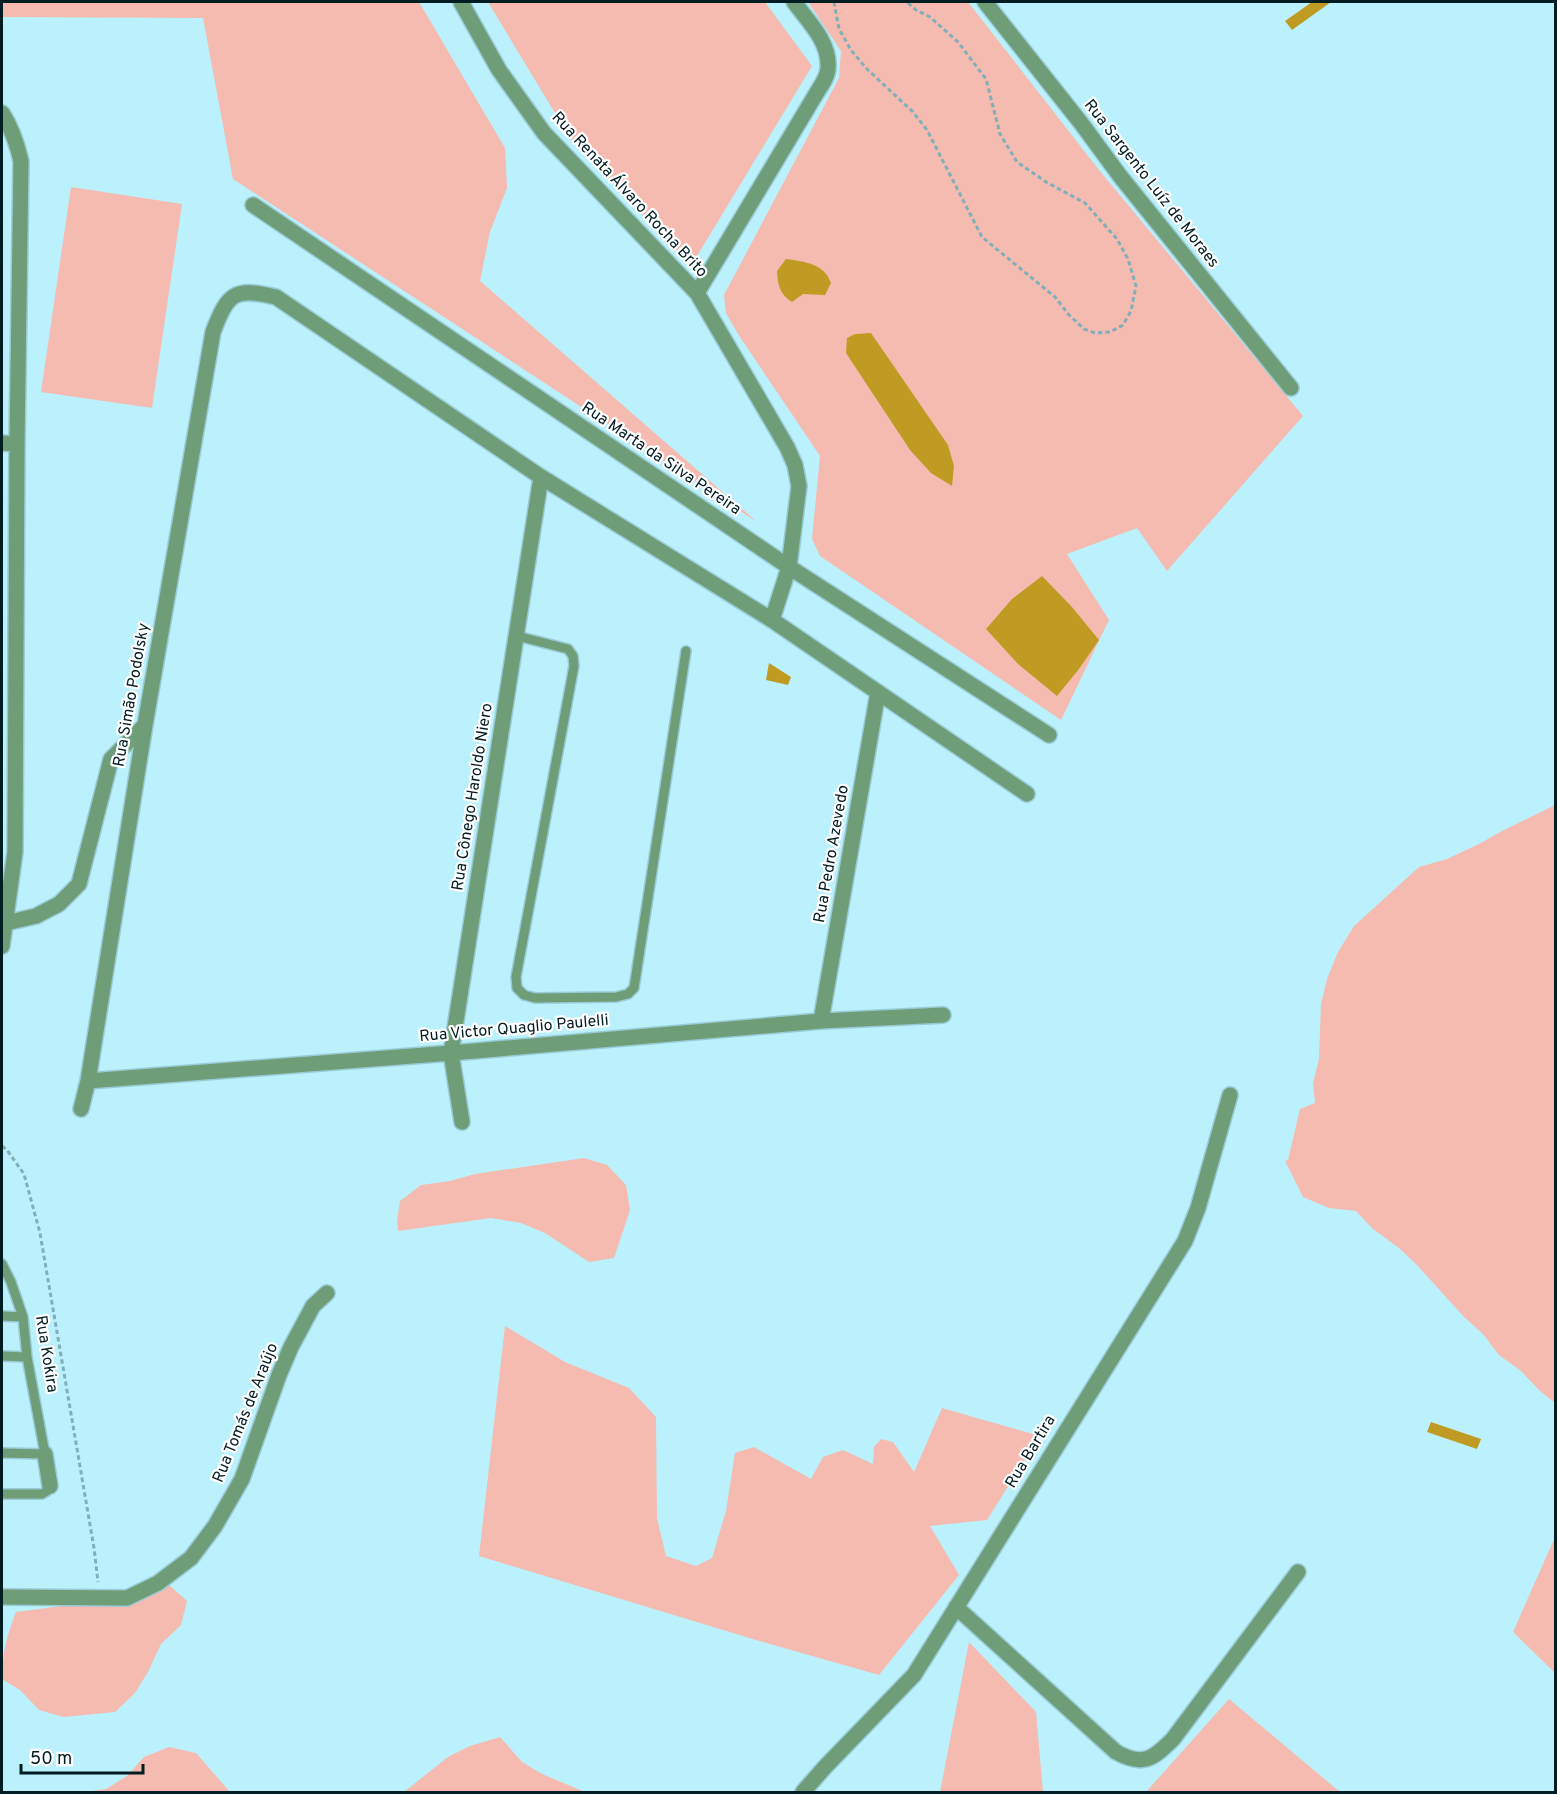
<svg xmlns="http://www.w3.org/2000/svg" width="1557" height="1794" font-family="Overpass,sans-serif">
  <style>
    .green { fill: #f5bbb0 }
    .water { fill: #bf9b24 }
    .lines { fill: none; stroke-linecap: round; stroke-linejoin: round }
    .service-casing { stroke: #99cbd5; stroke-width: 12 }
    .minor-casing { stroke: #99cbd5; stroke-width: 18 }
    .path { stroke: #81afb9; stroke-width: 3; stroke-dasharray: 4.5 3; stroke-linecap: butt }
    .service { stroke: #6e9d78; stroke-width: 9 }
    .minor { stroke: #6e9d78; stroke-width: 15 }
    .labels { text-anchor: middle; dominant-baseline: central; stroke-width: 4.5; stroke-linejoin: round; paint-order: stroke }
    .street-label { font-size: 16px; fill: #001d23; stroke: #fff }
  </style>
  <rect width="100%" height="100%" fill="#bbf1fc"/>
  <path class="green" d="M 2,2 L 419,2 L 505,148 L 507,188 L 490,232 L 480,281 L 757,522 L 233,179 L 203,18 L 2,17 Z
    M 488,2 L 765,2 L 812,66 L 691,266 L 570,138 Z
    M 808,2 L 968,2 L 1099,170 L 1303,416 L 1167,571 L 1137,528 L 1067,554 L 1109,620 L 1061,720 L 820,556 L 812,539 L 820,456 L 738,334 L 726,313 L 724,295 L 839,78 L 841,51 Z
    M 71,187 L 182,204 L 152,408 L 41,392 Z
    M 1555,805 L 1555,1403 L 1540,1391 L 1521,1371 L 1499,1355 L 1483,1334 L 1464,1317 L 1417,1265 L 1399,1248 L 1373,1229 L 1356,1211 L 1329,1208 L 1303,1197 L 1285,1161 L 1288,1160 L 1300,1109 L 1315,1103 L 1313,1084 L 1319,1058 L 1321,1004 L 1327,979 L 1338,952 L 1354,926 L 1419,867 L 1447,859 L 1479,844 L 1502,831 Z
    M 584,1158 L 607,1165 L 626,1185 L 630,1210 L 614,1258 L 589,1262 L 545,1233 L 521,1223 L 491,1218 L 398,1231 L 397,1221 L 400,1201 L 421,1185 L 450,1181 L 475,1174 Z
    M 505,1326 L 565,1362 L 629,1388 L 656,1417 L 657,1518 L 666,1556 L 696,1566 L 712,1558 L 726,1511 L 735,1453 L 754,1447 L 811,1479 L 823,1457 L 843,1450 L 873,1464 L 874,1447 L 881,1439 L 893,1442 L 914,1472 L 942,1408 L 1040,1436 L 987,1520 L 930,1526 L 959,1575 L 879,1675 L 756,1640 L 479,1556 Z
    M 1555,1537 L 1555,1673 L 1513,1632 Z
    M 168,1584 L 187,1601 L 181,1625 L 161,1644 L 148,1672 L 135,1693 L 115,1712 L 63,1717 L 39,1710 L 20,1690 L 2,1679 C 2,1654 7,1635 16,1612 L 70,1605 Z
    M 969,1642 L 1036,1712 L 1043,1792 L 940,1792 Z
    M 1229,1699 L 1340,1792 L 1146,1792 Z
    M 500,1737 L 522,1762 L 542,1774 L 585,1792 L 404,1792 L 448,1757 L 470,1746 Z
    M 169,1747 L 196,1753 L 230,1792 L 84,1792 L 106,1789 L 127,1776 L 144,1757 Z"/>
  <path class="water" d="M 1312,2 L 1331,2 L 1292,30 L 1285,21 Z
    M 786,259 C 805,262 824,263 831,283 L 825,295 L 803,294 L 792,302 C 780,294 778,286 777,271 Z
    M 871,333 L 948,445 L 954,466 L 952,486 L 931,473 L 910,450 L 846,353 L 847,338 L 855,334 Z
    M 1042,576 L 1072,607 L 1099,640 L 1079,669 L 1057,696 L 1018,664 L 986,629 L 1012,599 Z
    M 769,663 L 791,677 L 788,685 L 766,680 Z
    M 1431,1422 L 1481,1439 L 1477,1449 L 1427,1432 Z"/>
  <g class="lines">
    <g class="service-casing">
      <path id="service" d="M 517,636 L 568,649 L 573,656 L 574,666 L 516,977 L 517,988 L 524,995 L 535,998 L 616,997 L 628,994 L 634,988 L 686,651
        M 2,1264 L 11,1282 L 23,1317 L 27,1357 L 45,1454 L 2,1453
        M 2,1316 L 23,1317
        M 2,1356 L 27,1357
        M 2,1494 L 42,1494 L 47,1491 L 50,1486"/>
    </g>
    <g class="minor-casing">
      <path id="minor" d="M 461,2 L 499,70 L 544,133 L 697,293 L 787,447 L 795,465 L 799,486 L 789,567 L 772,620
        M 985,2 L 1081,123 L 1120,176 L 1291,388
        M 2,113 C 12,128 17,144 21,161 L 17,444 L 15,852 L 2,946
        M 253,205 L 789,567 L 1049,735
        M 697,293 L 816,94 C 820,87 828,77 828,68 C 830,42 808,21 794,2
        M 2,443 L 17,444
        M 6,923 L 36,916 L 59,904 L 79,884 L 111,759 L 145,725
        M 821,1021 L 878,692
        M 88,1081 L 451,1053 L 821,1021 L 943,1015
        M 81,1109 L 88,1081 L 145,725 L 213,332 C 228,293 234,287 276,297 L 541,477 L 772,620 L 1027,794
        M 462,1122 L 451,1053 L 541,477
        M 45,1454 L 50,1486
        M 2,1597 L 127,1598 L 158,1583 L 191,1558 L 215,1526 L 242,1479 L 279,1375 L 291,1347 L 313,1306 L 327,1293
        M 956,1607 L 1116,1752 C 1143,1767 1153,1759 1173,1739 L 1298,1572
        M 803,1792 L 825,1767 L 914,1675 L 1185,1241 L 1198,1208 L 1230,1095"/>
    </g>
    <path class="path" d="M 834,2 L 839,29 L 851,50 L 867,69 L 913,112 L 927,130 L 982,237 L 1055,297 L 1069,315 L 1084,329 L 1095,333 L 1110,332 L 1123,325 L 1131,311 L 1136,286 L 1128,259 L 1117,239 L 1085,203 L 1046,182 L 1017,162 L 1000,134 L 986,79 L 958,42 L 930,17 L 916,10 L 907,2
      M 2,1146 L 7,1150 L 24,1174 L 40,1233 L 94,1548 L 98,1582"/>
    <use href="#service" class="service"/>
    <use href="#minor" class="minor"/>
  </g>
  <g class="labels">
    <g class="street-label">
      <text transform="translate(1151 184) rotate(52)">Rua Sargento Luíz de Moraes</text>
      <text transform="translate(629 195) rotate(47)">Rua Renata Álvaro Rocha Brito</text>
      <text transform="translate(661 459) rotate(34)">Rua Marta da Silva Pereira</text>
      <text transform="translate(132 695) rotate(-80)">Rua Simão Podolsky</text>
      <text transform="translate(473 797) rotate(-81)">Rua Cônego Haroldo Niero</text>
      <text transform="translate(832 854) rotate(-80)">Rua Pedro Azevedo</text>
      <text transform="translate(514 1029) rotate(-5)">Rua Victor Quaglio Paulelli</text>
      <text transform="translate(46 1354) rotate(81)">Rua Kokira</text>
      <text transform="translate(246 1413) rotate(-68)">Rua Tomás de Araújo</text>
      <text transform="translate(1031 1452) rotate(-59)">Rua Bartira</text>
    </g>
  </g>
  <rect width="1557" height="1794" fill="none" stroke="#001d23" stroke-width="6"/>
  <path d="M21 1764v9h122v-9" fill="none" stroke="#001d23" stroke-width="3"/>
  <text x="30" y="1764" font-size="18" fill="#001d23" stroke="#ffffff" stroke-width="4.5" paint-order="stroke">50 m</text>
</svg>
